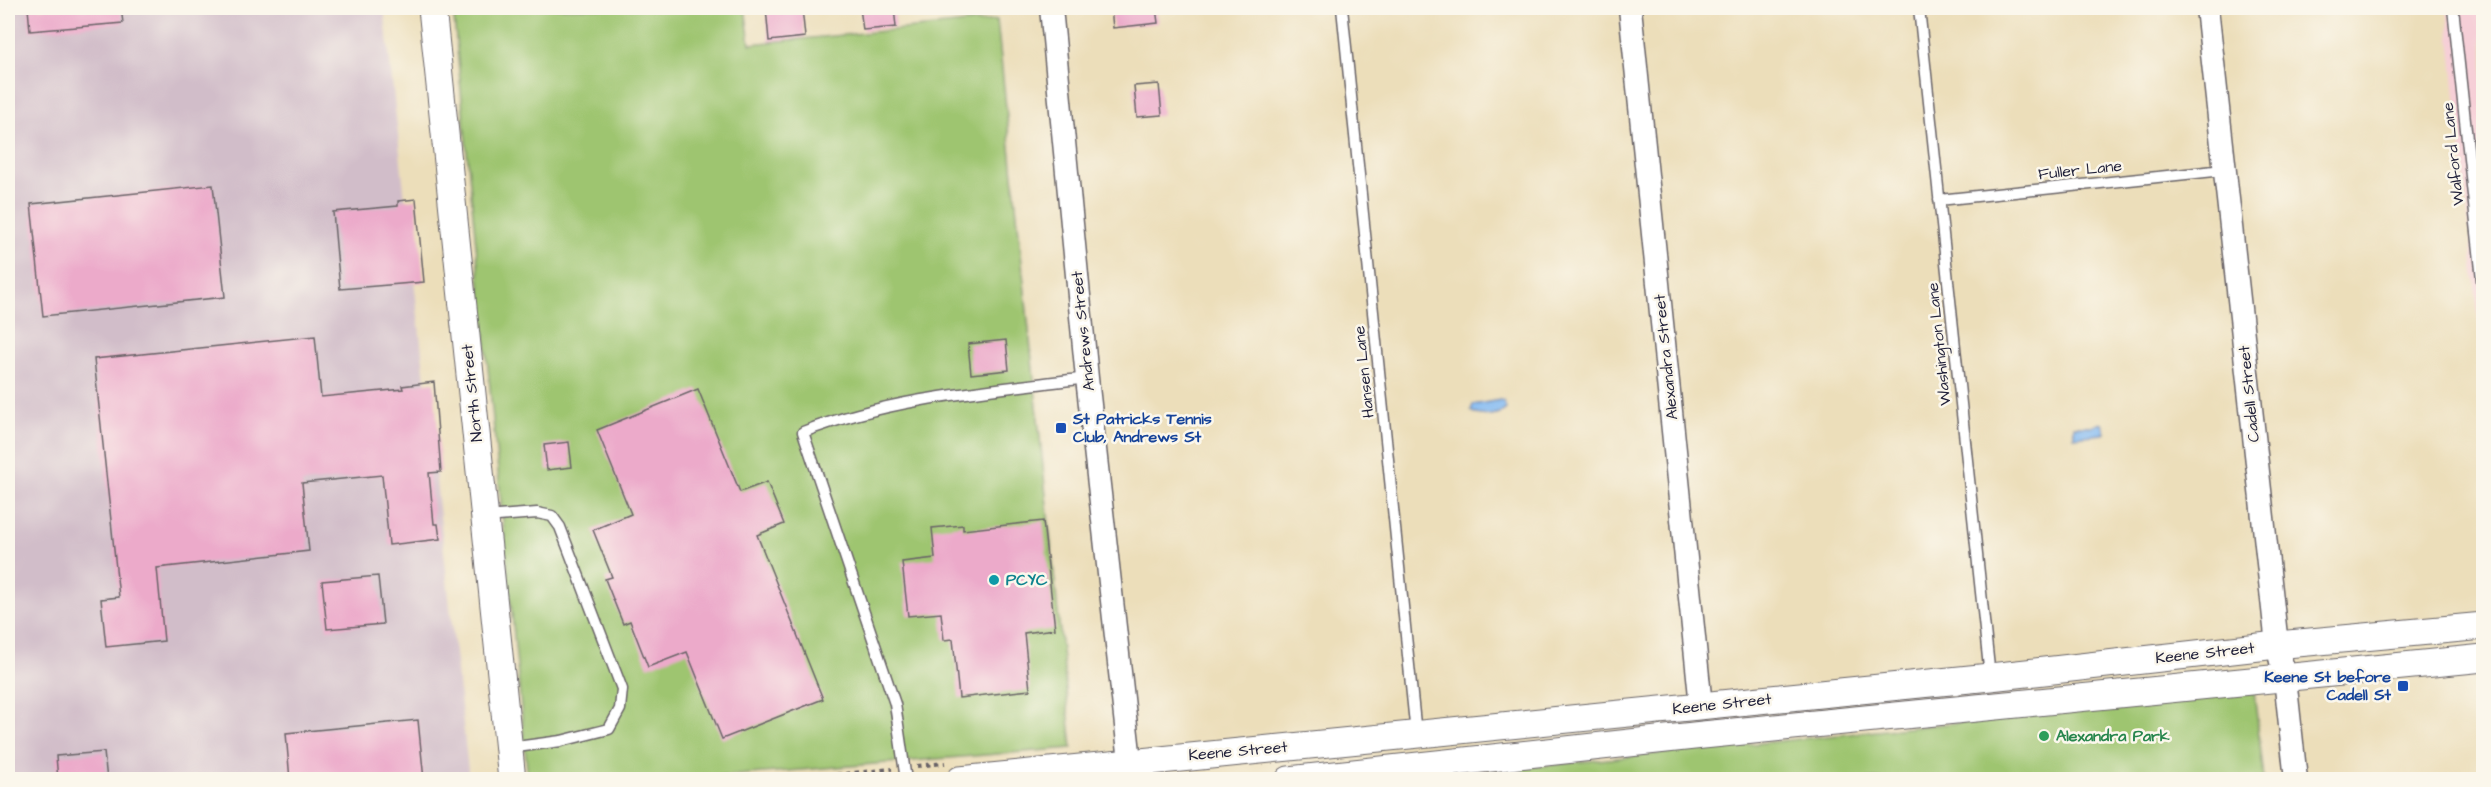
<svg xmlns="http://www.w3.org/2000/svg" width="2491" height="787" font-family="'Architects Daughter',sans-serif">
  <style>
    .built { fill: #f6cfd7 }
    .industrial { fill: #d1bdc9 }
    .green { fill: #9ec570; stroke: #607456; stroke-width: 1.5 }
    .water { fill: #82b9f2; stroke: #526e96; stroke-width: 1.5 }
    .building { fill: #ecaaca }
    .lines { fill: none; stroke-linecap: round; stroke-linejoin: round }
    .service-casing { stroke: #696467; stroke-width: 13 }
    .minor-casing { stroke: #696467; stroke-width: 25 }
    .tertiary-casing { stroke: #696467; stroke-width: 29 }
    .path { stroke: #696467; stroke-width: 4; stroke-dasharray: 4.5 4.5; stroke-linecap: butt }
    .service { stroke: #fff; stroke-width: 10 }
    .minor { stroke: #fff; stroke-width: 22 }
    .tertiary { stroke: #fff; stroke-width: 27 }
    .transit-dot { fill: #1a4fb4; stroke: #fbf7ec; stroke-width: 2 }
    .culture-dot { fill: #0f9aa8; stroke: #fbf7ec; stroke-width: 2 }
    .leisure-dot { fill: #2e9e5b; stroke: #fbf7ec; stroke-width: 2 }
    .labels { text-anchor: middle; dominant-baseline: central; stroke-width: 5; stroke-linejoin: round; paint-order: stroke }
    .street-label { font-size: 16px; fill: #22223b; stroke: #fbf7ec }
    .transit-label { font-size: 16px; font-weight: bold; fill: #164399; stroke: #fbf7ec; text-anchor: start }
    .culture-label { font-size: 16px; font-weight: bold; fill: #0d838f; stroke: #fbf7ec; text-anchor: start }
    .leisure-label { font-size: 16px; font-weight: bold; fill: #27864d; stroke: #fbf7ec; text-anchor: start }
  </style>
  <rect width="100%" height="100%" fill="#fbf7ec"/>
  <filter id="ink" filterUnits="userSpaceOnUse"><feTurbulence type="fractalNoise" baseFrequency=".0167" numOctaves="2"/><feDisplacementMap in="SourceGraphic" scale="12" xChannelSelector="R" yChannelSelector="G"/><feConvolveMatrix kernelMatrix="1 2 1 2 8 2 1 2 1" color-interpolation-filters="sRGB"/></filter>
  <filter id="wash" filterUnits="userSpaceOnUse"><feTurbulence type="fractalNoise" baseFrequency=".008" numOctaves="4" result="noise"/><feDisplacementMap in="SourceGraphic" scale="24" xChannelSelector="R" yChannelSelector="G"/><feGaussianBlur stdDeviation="1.35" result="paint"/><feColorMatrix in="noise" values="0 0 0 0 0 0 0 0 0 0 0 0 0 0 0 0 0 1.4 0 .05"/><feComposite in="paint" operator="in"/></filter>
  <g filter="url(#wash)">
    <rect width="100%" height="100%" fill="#ecdeba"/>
    <path class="built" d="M 2447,8 L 2483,8 L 2483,365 Z"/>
    <path class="industrial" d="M 8,8 L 384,8 L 469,779 L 8,779 Z"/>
    <path class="green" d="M 453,8 L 745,8 L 750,44 L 997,20 L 1072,748 L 688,779 L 528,779 Z
      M 2254,692 L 2264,779 L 1405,780 Z"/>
    <path class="water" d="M 1500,400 L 1503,401 L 1506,409 C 1499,416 1479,418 1471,411 L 1473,405 Z
      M 2102,423 L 2105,433 L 2103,434 L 2074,437 L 2074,426 L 2091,426 Z"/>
    <g id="blocks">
      <path class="building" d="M 28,8 L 121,8 L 123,23 L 30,31 Z
        M 766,8 L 802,8 L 805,37 L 769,41 Z
        M 860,8 L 894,8 L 896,27 L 863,30 Z
        M 1111,8 L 1156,8 L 1158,23 L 1113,28 Z
        M 1159,84 L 1162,115 L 1137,117 L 1134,86 Z
        M 213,185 L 225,297 L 43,316 L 31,204 Z
        M 416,199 L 424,282 L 340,289 L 333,212 L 398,206 L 398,201 Z
        M 315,336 L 321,397 L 403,389 L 402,386 L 434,382 L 441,472 L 429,473 L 434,524 L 438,524 L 440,539 L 389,545 L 382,475 L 302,483 L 309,551 L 157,568 L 164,641 L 106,647 L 101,599 L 119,597 L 94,359 Z
        M 1006,340 L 1009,370 L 971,374 L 968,344 Z
        M 698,389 L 740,492 L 767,482 L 784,524 L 757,535 L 823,699 L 722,739 L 687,652 L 648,667 L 630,621 L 623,624 L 605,579 L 612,577 L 593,530 L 631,514 L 597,430 Z
        M 569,442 L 572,467 L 547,470 L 544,445 Z
        M 1043,521 L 1055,629 L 1024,633 L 1030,690 L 959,698 L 953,639 L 944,640 L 941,613 L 908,616 L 902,562 L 935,558 L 932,528 L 963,525 L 963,530 Z
        M 378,576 L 383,624 L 327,629 L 322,581 Z
        M 418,720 L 424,780 L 290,780 L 286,733 Z
        M 104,752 L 107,780 L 58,780 L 56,756 Z"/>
    </g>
  </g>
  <g filter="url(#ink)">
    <use href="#blocks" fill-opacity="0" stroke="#696467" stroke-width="1.5"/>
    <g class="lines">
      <g class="service-casing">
        <path id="service" d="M 1342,8 L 1416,734
          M 1919,8 L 1990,677
          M 2453,8 L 2484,298
          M 1939,200 L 2224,170
          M 485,517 L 537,513 L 552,516 L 560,527 L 622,689 L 620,709 L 609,729 L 561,741 L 509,748
          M 906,780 L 895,704 L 803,432 C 893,397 992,390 1087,378"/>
      </g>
      <g class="minor-casing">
        <path id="minor" d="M 1051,8 L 1087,378 L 1130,761
          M 1630,8 L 1701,706
          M 2207,8 L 2277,645 L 2285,678 L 2296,780"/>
      </g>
      <g class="tertiary-casing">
        <path id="tertiary" d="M 432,8 L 512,780
          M 960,780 L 1990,677 L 2277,645 L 2484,626
          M 1289,780 L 1703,735 L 2484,658"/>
      </g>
      <path class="path" d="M 917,766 L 945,763
        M 783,780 L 892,769"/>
      <use href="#service" class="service"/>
      <use href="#minor" class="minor"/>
      <use href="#tertiary" class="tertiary"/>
    </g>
  </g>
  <g class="transit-dot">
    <rect x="1055" y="422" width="12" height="12" rx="3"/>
    <rect x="2397" y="680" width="12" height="12" rx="3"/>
  </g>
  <circle class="culture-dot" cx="994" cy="580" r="6"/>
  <circle class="leisure-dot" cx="2044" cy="736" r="6"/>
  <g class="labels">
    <g class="street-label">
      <text transform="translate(2453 154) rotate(-96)">Walford Lane</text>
      <text transform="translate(2080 170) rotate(-6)">Fuller Lane</text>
      <text transform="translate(1083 331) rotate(-96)">Andrews Street</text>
      <text transform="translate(1939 344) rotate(-96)">Washington Lane</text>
      <text transform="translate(1666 357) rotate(-96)">Alexandra Street</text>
      <text transform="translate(1364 372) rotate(-96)">Hansen Lane</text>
      <text transform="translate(472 393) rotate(-96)">North Street</text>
      <text transform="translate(2249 394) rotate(-96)">Cadell Street</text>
      <text transform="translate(2205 653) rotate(-6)">Keene Street</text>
      <text transform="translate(1722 704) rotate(-6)">Keene Street</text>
      <text transform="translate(1238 751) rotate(-5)">Keene Street</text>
    </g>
    <g class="transit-label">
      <text x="1073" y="419">St Patricks Tennis<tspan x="1073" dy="18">Club, Andrews St</tspan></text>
      <text x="2391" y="677" text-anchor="end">Keene St before<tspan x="2391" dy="18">Cadell St</tspan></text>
    </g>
    <g class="culture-label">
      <text x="1006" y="580">PCYC</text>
    </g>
    <g class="leisure-label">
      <text x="2056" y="736">Alexandra Park</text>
    </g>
  </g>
  <rect width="2491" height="787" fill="none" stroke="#fbf7ec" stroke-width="30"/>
</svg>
